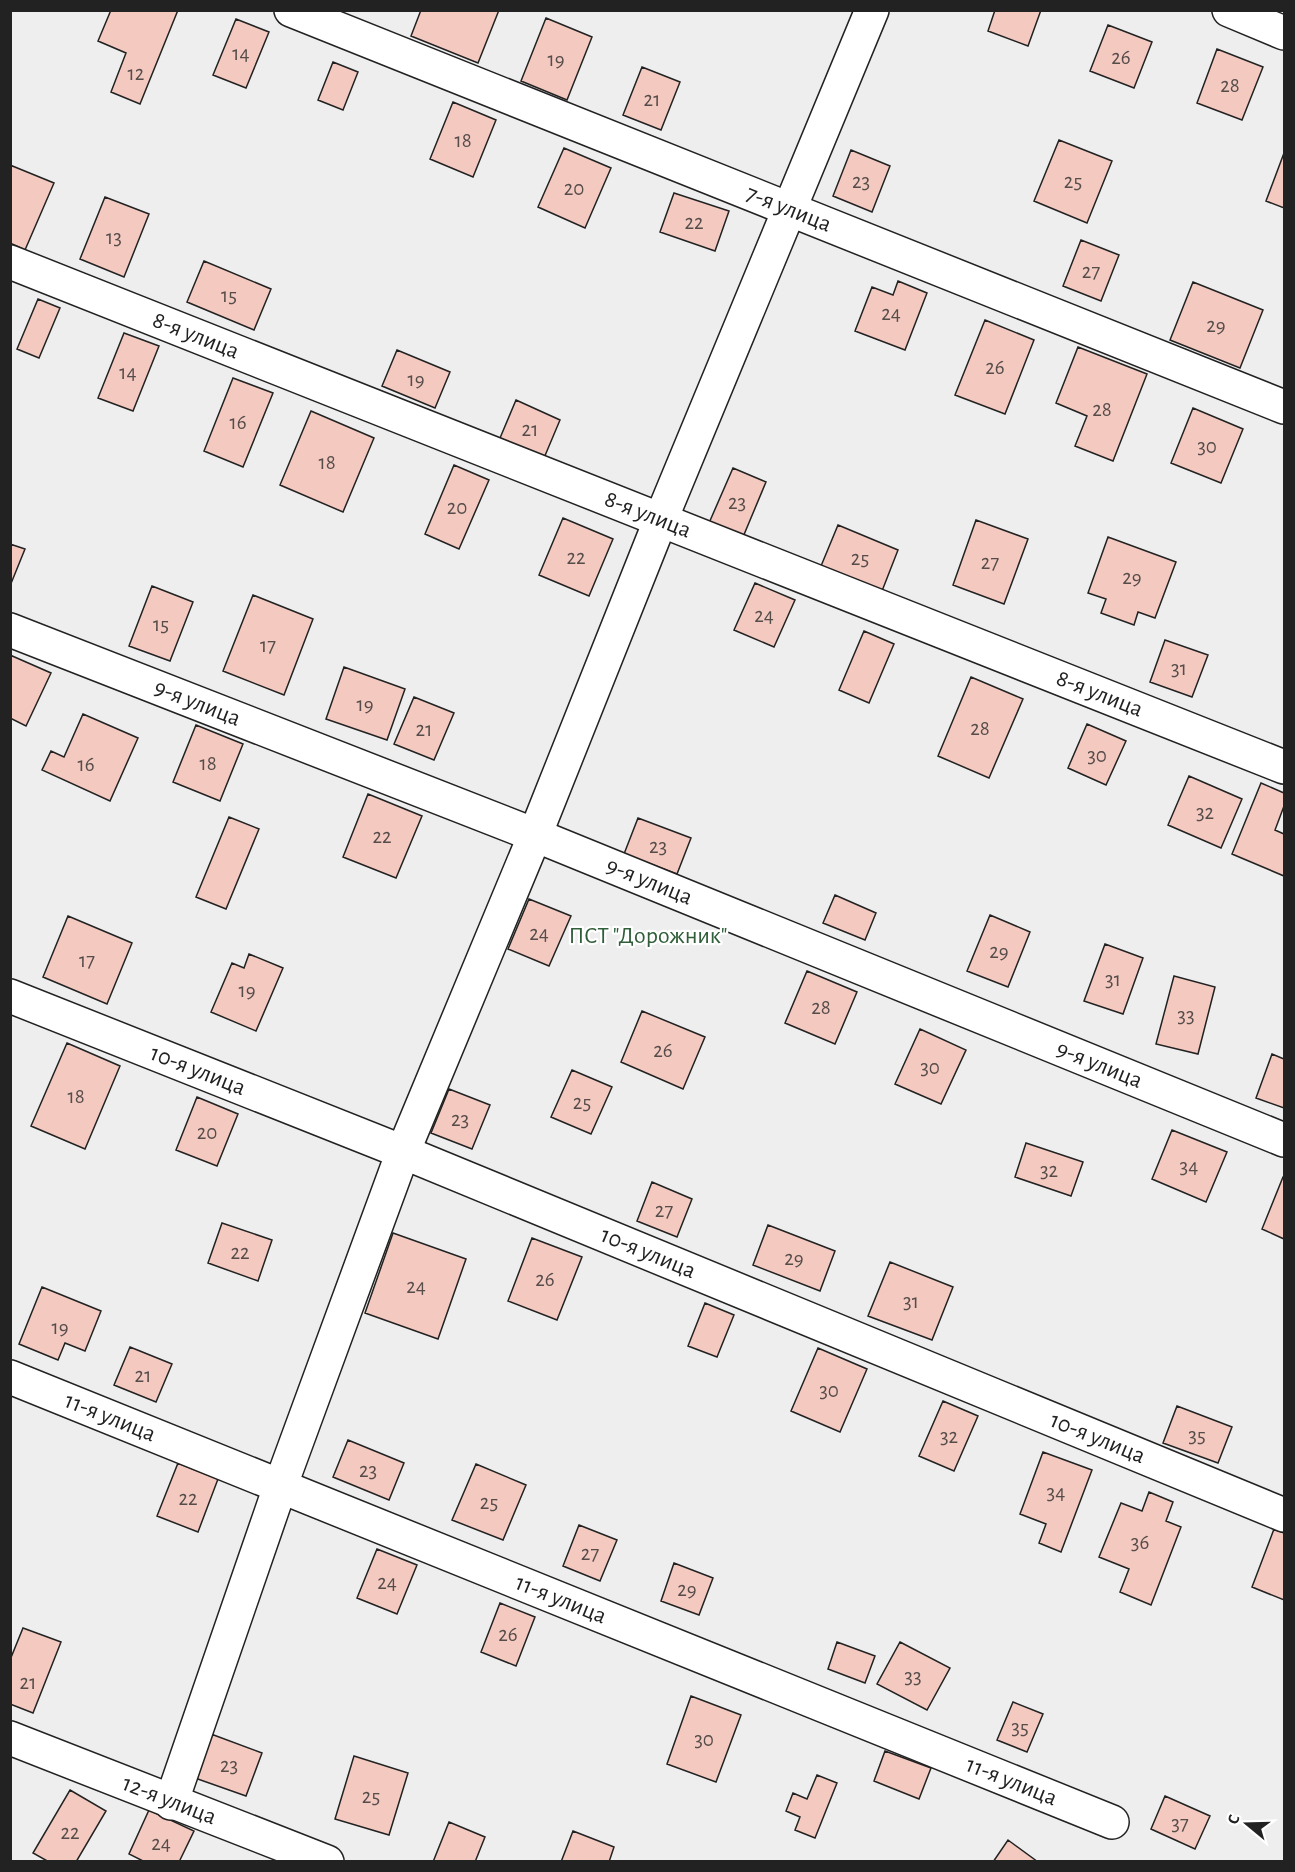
<svg xmlns="http://www.w3.org/2000/svg" width="1295" height="1872" font-family="'Alegreya Sans',sans-serif">
  <style>
    .green { fill: #eee; stroke: #6f6f6f; stroke-width: 1.5 }
    .building { fill: #f3c9c0; stroke: #222; stroke-width: 1.5 }
    .lines { fill: none; stroke-linecap: round; stroke-linejoin: round }
    .minor-casing { stroke: #222; stroke-width: 36 }
    .minor { stroke: #fff; stroke-width: 33 }
    .labels { text-anchor: middle; dominant-baseline: central; stroke-width: 4.5; stroke-linejoin: round; paint-order: stroke }
    .number-label { font-size: 21px; fill: #564c4a }
    .street-label { font-size: 24px; fill: #222; stroke: #fff }
    .park-label { font-size: 24px; fill: #2f5e38; stroke: #fff }
  </style>
  <rect width="100%" height="100%" fill="#fff"/>
  <path class="green" d="M 11,11 L 1284,11 L 1284,1861 L 11,1861 Z"/>
  <path class="building" d="M 111,10 L 178,10 L 140,104 L 111,92 L 126,53 L 98,41 Z
    M 421,10 L 499,10 L 478,63 L 411,36 Z
    M 995,10 L 1041,10 L 1028,46 L 988,31 Z
    M 546,18 L 592,37 L 567,100 L 521,81 Z
    M 236,19 L 269,32 L 246,88 L 213,75 Z
    M 1108,25 L 1152,42 L 1134,88 L 1090,71 Z
    M 1217,49 L 1263,67 L 1242,120 L 1197,103 Z
    M 333,62 L 358,72 L 343,110 L 318,100 Z
    M 642,67 L 680,82 L 661,130 L 623,115 Z
    M 453,102 L 496,120 L 473,177 L 430,159 Z
    M 1059,140 L 1112,161 L 1087,223 L 1034,201 Z
    M 564,148 L 611,168 L 585,228 L 538,207 Z
    M 851,150 L 890,166 L 872,212 L 833,196 Z
    M 1284,153 L 1284,208 L 1266,201 Z
    M 10,165 L 54,183 L 25,250 L 10,243 Z
    M 674,193 L 729,211 L 715,251 L 660,232 Z
    M 105,197 L 149,214 L 124,277 L 80,259 Z
    M 1081,240 L 1119,255 L 1101,301 L 1063,286 Z
    M 204,261 L 271,289 L 254,330 L 187,302 Z
    M 898,281 L 927,293 L 905,350 L 855,331 L 872,287 L 893,295 Z
    M 1193,282 L 1263,310 L 1240,368 L 1170,340 Z
    M 38,299 L 60,308 L 39,358 L 17,349 Z
    M 985,320 L 1034,340 L 1005,414 L 955,395 Z
    M 124,333 L 159,346 L 133,411 L 98,398 Z
    M 1078,347 L 1147,374 L 1113,461 L 1075,446 L 1087,416 L 1056,403 Z
    M 397,350 L 450,372 L 435,408 L 382,386 Z
    M 233,378 L 273,393 L 243,467 L 204,451 Z
    M 516,400 L 560,420 L 544,458 L 500,438 Z
    M 1193,408 L 1243,429 L 1221,483 L 1171,463 Z
    M 311,411 L 374,438 L 343,512 L 280,485 Z
    M 454,465 L 489,480 L 459,549 L 425,534 Z
    M 733,468 L 766,482 L 743,537 L 709,523 Z
    M 563,518 L 613,539 L 589,596 L 539,575 Z
    M 976,520 L 1028,539 L 1004,604 L 953,585 Z
    M 838,525 L 898,550 L 882,591 L 821,566 Z
    M 1108,537 L 1176,562 L 1155,618 L 1138,612 L 1134,625 L 1101,613 L 1106,599 L 1088,593 Z
    M 10,544 L 25,549 L 10,586 Z
    M 755,583 L 795,600 L 774,647 L 734,630 Z
    M 152,586 L 193,602 L 170,661 L 129,646 Z
    M 253,595 L 313,619 L 284,695 L 223,671 Z
    M 864,631 L 894,644 L 869,703 L 839,690 Z
    M 1165,640 L 1208,655 L 1192,697 L 1150,682 Z
    M 10,655 L 51,673 L 26,726 L 10,718 Z
    M 344,667 L 405,689 L 387,740 L 326,719 Z
    M 971,677 L 1023,699 L 989,778 L 938,756 Z
    M 414,697 L 454,713 L 434,760 L 394,744 Z
    M 83,714 L 138,738 L 110,801 L 42,770 L 51,751 L 64,757 Z
    M 1087,724 L 1126,741 L 1106,785 L 1068,768 Z
    M 196,725 L 243,744 L 220,801 L 173,782 Z
    M 1189,776 L 1242,799 L 1221,848 L 1168,825 Z
    M 1261,783 L 1284,793 L 1284,806 L 1275,830 L 1284,834 L 1284,876 L 1232,854 Z
    M 368,794 L 422,816 L 396,878 L 343,857 Z
    M 229,817 L 259,829 L 226,909 L 196,897 Z
    M 638,818 L 691,838 L 677,874 L 624,854 Z
    M 835,895 L 876,913 L 865,940 L 823,923 Z
    M 529,899 L 571,916 L 549,966 L 508,949 Z
    M 990,915 L 1030,932 L 1008,987 L 967,971 Z
    M 68,916 L 132,943 L 107,1004 L 43,977 Z
    M 1105,944 L 1143,958 L 1123,1014 L 1084,1001 Z
    M 249,954 L 283,968 L 256,1031 L 211,1012 L 232,963 L 244,968 Z
    M 807,971 L 857,992 L 835,1044 L 785,1023 Z
    M 1174,976 L 1215,987 L 1198,1054 L 1156,1044 Z
    M 642,1011 L 705,1037 L 683,1089 L 621,1062 Z
    M 920,1029 L 966,1050 L 941,1104 L 895,1084 Z
    M 67,1043 L 120,1066 L 85,1149 L 31,1126 Z
    M 1272,1054 L 1284,1059 L 1284,1108 L 1256,1098 Z
    M 572,1070 L 612,1087 L 591,1134 L 551,1117 Z
    M 449,1089 L 490,1105 L 472,1149 L 431,1133 Z
    M 197,1097 L 238,1114 L 217,1166 L 176,1150 Z
    M 1172,1130 L 1227,1152 L 1206,1202 L 1152,1179 Z
    M 1026,1143 L 1083,1162 L 1071,1196 L 1015,1177 Z
    M 1283,1177 L 1284,1177 L 1284,1239 L 1262,1229 Z
    M 652,1182 L 692,1199 L 677,1237 L 637,1221 Z
    M 222,1223 L 272,1240 L 258,1281 L 208,1263 Z
    M 768,1225 L 835,1251 L 820,1291 L 753,1265 Z
    M 393,1233 L 466,1259 L 438,1339 L 365,1313 Z
    M 532,1238 L 582,1257 L 557,1320 L 508,1301 Z
    M 890,1262 L 953,1287 L 932,1340 L 868,1316 Z
    M 42,1287 L 101,1311 L 85,1351 L 65,1343 L 58,1360 L 19,1344 Z
    M 705,1303 L 734,1315 L 717,1357 L 688,1346 Z
    M 130,1347 L 172,1364 L 156,1402 L 114,1385 Z
    M 818,1348 L 867,1369 L 840,1432 L 791,1411 Z
    M 943,1401 L 978,1416 L 954,1471 L 919,1456 Z
    M 1177,1406 L 1232,1427 L 1218,1463 L 1163,1443 Z
    M 348,1440 L 404,1463 L 389,1500 L 333,1477 Z
    M 1043,1452 L 1092,1470 L 1061,1552 L 1039,1543 L 1046,1524 L 1020,1514 Z
    M 178,1463 L 218,1479 L 198,1532 L 157,1516 Z
    M 476,1464 L 526,1485 L 503,1540 L 452,1520 Z
    M 1149,1492 L 1173,1502 L 1166,1521 L 1181,1527 L 1151,1605 L 1120,1592 L 1129,1569 L 1099,1557 L 1121,1503 L 1142,1511 Z
    M 579,1525 L 617,1540 L 600,1581 L 563,1566 Z
    M 1274,1529 L 1284,1533 L 1284,1600 L 1252,1587 Z
    M 377,1549 L 417,1565 L 397,1614 L 357,1598 Z
    M 674,1563 L 713,1578 L 699,1615 L 661,1601 Z
    M 500,1603 L 535,1617 L 516,1666 L 481,1652 Z
    M 23,1628 L 61,1642 L 33,1713 L 10,1704 L 10,1660 Z
    M 837,1642 L 875,1656 L 865,1683 L 828,1669 Z
    M 900,1642 L 950,1668 L 927,1710 L 877,1684 Z
    M 691,1696 L 741,1715 L 716,1782 L 667,1764 Z
    M 1013,1702 L 1043,1714 L 1027,1752 L 997,1740 Z
    M 211,1734 L 262,1753 L 246,1796 L 195,1778 Z
    M 885,1751 L 931,1768 L 919,1799 L 874,1781 Z
    M 354,1756 L 408,1773 L 389,1835 L 335,1819 Z
    M 817,1775 L 837,1783 L 815,1838 L 795,1830 L 800,1817 L 786,1811 L 793,1793 L 807,1799 Z
    M 70,1790 L 106,1811 L 76,1862 L 49,1862 L 33,1853 Z
    M 1165,1796 L 1210,1816 L 1195,1849 L 1151,1829 Z
    M 149,1810 L 194,1831 L 179,1862 L 145,1862 L 129,1854 Z
    M 449,1822 L 485,1837 L 475,1862 L 433,1862 Z
    M 573,1831 L 614,1847 L 609,1862 L 561,1862 Z
    M 1008,1840 L 1038,1862 L 993,1862 Z"/>
  <g class="lines">
    <g class="minor-casing">
      <g id="minor">
        <path id="s1" d="M 291,10 L 1284,407"/>
        <path d="M 1229,10 L 1284,33"/>
        <path id="s2" d="M 10,262 L 1284,767"/>
        <path id="s3" d="M 10,630 L 535,835 L 1284,1140"/>
        <path id="s4" d="M 10,996 L 403,1152 L 1284,1515"/>
        <path id="s5" d="M 10,1377 L 1112,1822"/>
        <path id="s6" d="M 10,1738 L 327,1862"/>
        <path d="M 171,1803 L 280,1487 L 403,1152 L 535,835 L 661,519 L 872,10"/>
      </g>
    </g>
    <use href="#minor" class="minor"/>
  </g>
  <g class="labels">
    <g class="number-label">
      <text x="241" y="53">14</text>
      <text x="1121" y="57">26</text>
      <text x="556" y="59">19</text>
      <text x="136" y="73">12</text>
      <text x="1230" y="85">28</text>
      <text x="652" y="99">21</text>
      <text x="463" y="140">18</text>
      <text x="861" y="181">23</text>
      <text x="1073" y="181">25</text>
      <text x="574" y="188">20</text>
      <text x="694" y="222">22</text>
      <text x="114" y="237">13</text>
      <text x="1091" y="271">27</text>
      <text x="229" y="295">15</text>
      <text x="891" y="313">24</text>
      <text x="1216" y="325">29</text>
      <text x="995" y="367">26</text>
      <text x="128" y="372">14</text>
      <text x="416" y="379">19</text>
      <text x="1102" y="409">28</text>
      <text x="238" y="422">16</text>
      <text x="530" y="429">21</text>
      <text x="1207" y="446">30</text>
      <text x="327" y="462">18</text>
      <text x="737" y="502">23</text>
      <text x="457" y="507">20</text>
      <text x="576" y="557">22</text>
      <text x="860" y="558">25</text>
      <text x="990" y="562">27</text>
      <text x="1132" y="577">29</text>
      <text x="764" y="615">24</text>
      <text x="161" y="624">15</text>
      <text x="268" y="645">17</text>
      <text x="1179" y="668">31</text>
      <text x="365" y="704">19</text>
      <text x="980" y="728">28</text>
      <text x="424" y="729">21</text>
      <text x="1097" y="755">30</text>
      <text x="208" y="763">18</text>
      <text x="86" y="764">16</text>
      <text x="1205" y="812">32</text>
      <text x="382" y="836">22</text>
      <text x="658" y="846">23</text>
      <text x="539" y="933">24</text>
      <text x="999" y="951">29</text>
      <text x="87" y="960">17</text>
      <text x="1113" y="979">31</text>
      <text x="247" y="990">19</text>
      <text x="821" y="1007">28</text>
      <text x="1186" y="1015">33</text>
      <text x="663" y="1050">26</text>
      <text x="930" y="1067">30</text>
      <text x="76" y="1096">18</text>
      <text x="582" y="1102">25</text>
      <text x="460" y="1119">23</text>
      <text x="207" y="1132">20</text>
      <text x="1189" y="1166">34</text>
      <text x="1049" y="1170">32</text>
      <text x="664" y="1210">27</text>
      <text x="240" y="1252">22</text>
      <text x="794" y="1258">29</text>
      <text x="545" y="1279">26</text>
      <text x="416" y="1286">24</text>
      <text x="911" y="1301">31</text>
      <text x="60" y="1327">19</text>
      <text x="143" y="1375">21</text>
      <text x="829" y="1390">30</text>
      <text x="1197" y="1435">35</text>
      <text x="949" y="1436">32</text>
      <text x="368" y="1470">23</text>
      <text x="1056" y="1492">34</text>
      <text x="188" y="1498">22</text>
      <text x="489" y="1502">25</text>
      <text x="1140" y="1542">36</text>
      <text x="590" y="1553">27</text>
      <text x="387" y="1582">24</text>
      <text x="687" y="1589">29</text>
      <text x="508" y="1634">26</text>
      <text x="913" y="1676">33</text>
      <text x="28" y="1682">21</text>
      <text x="1020" y="1727">35</text>
      <text x="704" y="1739">30</text>
      <text x="229" y="1765">23</text>
      <text x="371" y="1796">25</text>
      <text x="1180" y="1823">37</text>
      <text x="70" y="1832">22</text>
      <text x="161" y="1843">24</text>
    </g>
    <g class="street-label">
      <text stroke="none"><textPath href="#s1" startOffset="536">7-я улица</textPath></text>
      <text stroke="none"><textPath href="#s2" startOffset="200">8-я улица</textPath></text>
      <text stroke="none"><textPath href="#s2" startOffset="686">8-я улица</textPath></text>
      <text stroke="none"><textPath href="#s2" startOffset="1172">8-я улица</textPath></text>
      <text stroke="none"><textPath href="#s3" startOffset="201">9-я улица</textPath></text>
      <text stroke="none"><textPath href="#s3" startOffset="687">9-я улица</textPath></text>
      <text stroke="none"><textPath href="#s3" startOffset="1173">9-я улица</textPath></text>
      <text stroke="none"><textPath href="#s4" startOffset="202">10-я улица</textPath></text>
      <text stroke="none"><textPath href="#s4" startOffset="688">10-я улица</textPath></text>
      <text stroke="none"><textPath href="#s5" startOffset="108">11-я улица</textPath></text>
      <text stroke="none"><textPath href="#s4" startOffset="1174">10-я улица</textPath></text>
      <text stroke="none"><textPath href="#s5" startOffset="594">11-я улица</textPath></text>
      <text stroke="none"><textPath href="#s5" startOffset="1080">11-я улица</textPath></text>
      <text stroke="none"><textPath href="#s6" startOffset="171">12-я улица</textPath></text>
    </g>
    <g class="park-label">
      <text x="648" y="936">ПСТ "Дорожник"</text>
    </g>
  </g>
  <rect width="1295" height="1872" fill="none" stroke="#222222" stroke-width="24"/>
  <g transform="translate(1247 1824) rotate(289)" stroke="#ffffff" stroke-width="4.5" paint-order="stroke">
  <path d="M0-4.5L10 22L0 15L-10 22Z" fill="#222222"/>
  <text y="-9" font-size="16" font-weight="bold" text-anchor="middle" fill="#222222">С</text>
  </g>
</svg>
